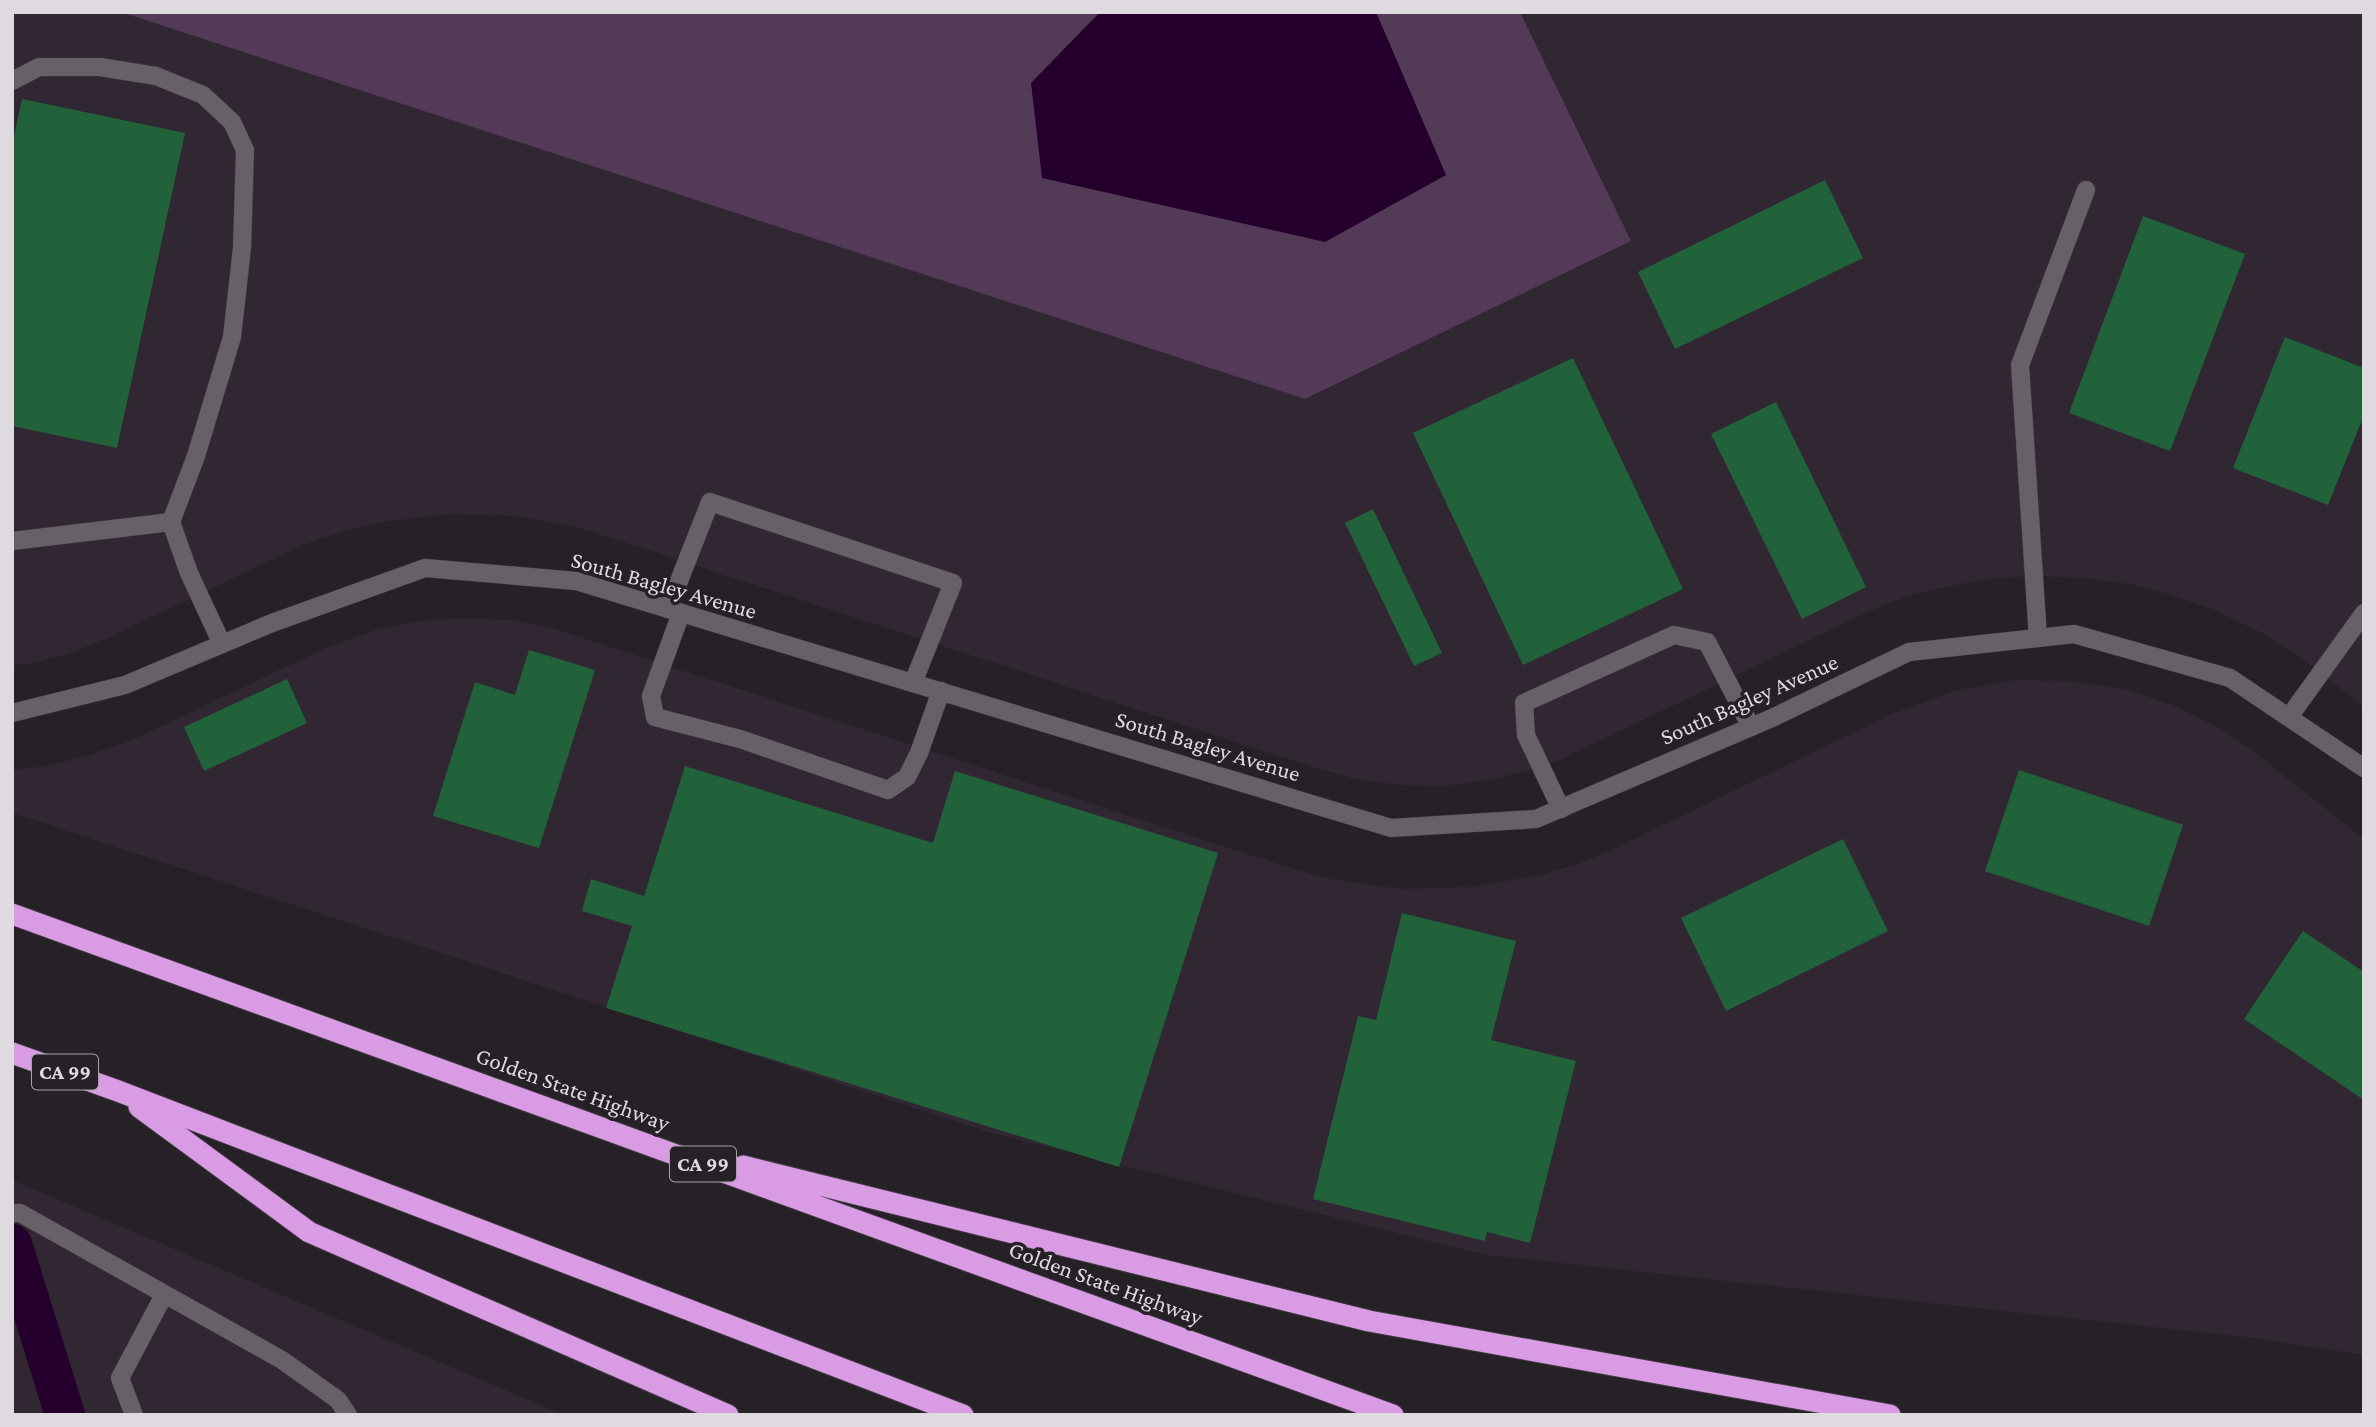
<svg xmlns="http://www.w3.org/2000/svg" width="2376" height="1427" font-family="'Crimson Pro',serif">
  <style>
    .built { fill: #312733 }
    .green { fill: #533a57 }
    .water { fill: #25002c }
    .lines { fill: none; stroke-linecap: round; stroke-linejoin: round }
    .canal { stroke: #25002c; stroke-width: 40 }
    .building { fill: #21623b }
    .lane-casing { stroke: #413b41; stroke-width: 19 }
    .street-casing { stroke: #413b41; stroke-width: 19 }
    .highway-casing { stroke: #413b41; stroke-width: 23 }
    .lane { stroke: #676068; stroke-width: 18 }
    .street { stroke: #676068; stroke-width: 18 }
    .highway { stroke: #d99be4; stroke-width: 21 }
    .labels { text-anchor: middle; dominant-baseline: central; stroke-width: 7; stroke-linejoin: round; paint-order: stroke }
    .shield { fill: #262027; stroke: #a7a2a8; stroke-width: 2 }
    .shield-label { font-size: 21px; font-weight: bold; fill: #dedadf }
    .street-label { font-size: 23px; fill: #dedadf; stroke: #262027 }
  </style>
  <rect width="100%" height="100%" fill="#262027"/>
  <path class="built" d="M 12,12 L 121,12 L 1305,399 L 1631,241 L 1520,12 L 2364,12 L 2364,707 L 2303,659 L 2264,634 L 2215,610 L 2168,594 L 2130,584 L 2084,578 L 2037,576 L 1996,578 L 1950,586 L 1904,597 L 1868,612 L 1564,758 L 1530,770 L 1490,780 L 1444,786 L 1402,785 L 1360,780 L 1319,769 L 577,527 L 516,516 L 453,514 L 388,521 L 349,530 L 305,544 L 101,641 L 68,654 L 33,663 L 12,666 Z
    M 463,618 L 511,620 L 552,628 L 1287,867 L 1331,879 L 1400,889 L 1471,887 L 1540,875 L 1578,864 L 1609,851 L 1892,714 L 1957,690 L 2016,680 L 2070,681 L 2129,690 L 2175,706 L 2223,730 L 2253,751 L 2364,839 L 2364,1355 L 2254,1338 L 1486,1255 L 988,1132 L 12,813 L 12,770 L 45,766 L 90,755 L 134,739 L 328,647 L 379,629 L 421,621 Z
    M 12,1180 L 564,1415 L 12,1415 Z"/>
  <path class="green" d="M 121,12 L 1520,12 L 1631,241 L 1305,399 Z"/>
  <path class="water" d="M 1100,12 L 1376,12 L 1446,175 L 1325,242 L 1042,178 L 1031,83 Z"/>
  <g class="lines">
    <path class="canal" d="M 12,1244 L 65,1415"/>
  </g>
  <path class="building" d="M 22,99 L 185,133 L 117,448 L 12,426 L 12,146 Z
    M 1825,180 L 1863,258 L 1675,349 L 1638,272 Z
    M 2143,216 L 2245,254 L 2170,451 L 2069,413 Z
    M 2285,337 L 2364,368 L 2364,415 L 2328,505 L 2233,468 Z
    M 1573,358 L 1683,589 L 1523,665 L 1413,433 Z
    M 1776,402 L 1866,587 L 1802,619 L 1711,434 Z
    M 1373,509 L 1442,653 L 1414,666 L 1345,523 Z
    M 529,650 L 595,670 L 539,848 L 433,816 L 475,682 L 515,695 Z
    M 287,679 L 307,723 L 204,771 L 184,727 Z
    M 685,766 L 933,843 L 955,771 L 1218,853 L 1119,1167 L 606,1008 L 632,926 L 582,911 L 591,879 L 644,896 Z
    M 2019,770 L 2183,825 L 2149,926 L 1985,871 Z
    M 1843,839 L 1888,931 L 1726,1011 L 1681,918 Z
    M 1402,913 L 1516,941 L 1491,1040 L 1576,1061 L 1530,1243 L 1487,1232 L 1485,1241 L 1313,1199 L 1358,1016 L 1376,1020 Z
    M 2303,931 L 2364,972 L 2364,1100 L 2244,1019 Z"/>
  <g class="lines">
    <g class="lane-casing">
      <path id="lane" d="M 12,81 L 39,67 L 100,67 L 156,76 L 203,95 L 232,122 L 245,150 L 242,248 L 232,337 L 196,456 L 171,522 L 189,573 L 222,644
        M 12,541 L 171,522
        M 668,609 L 710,502 L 953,583 L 913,683
        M 681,613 L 651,696 L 655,717 L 740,739 L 888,790 L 907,777 L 919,753 L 941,691
        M 2038,638 L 2020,365 L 2086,190
        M 2289,717 L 2364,613
        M 1561,809 L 1526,735 L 1524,703 L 1674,635 L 1707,642 L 1751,727
        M 12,1213 L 20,1213 L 282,1360 L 338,1400 L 348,1415
        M 134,1415 L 120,1378 L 164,1295"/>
    </g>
    <g class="street-casing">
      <path id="street" d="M 12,713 L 125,685 L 272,623 L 425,568 L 576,581 L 1391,828 L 1536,819 L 1772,718 L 1909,652 L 2074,634 L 2230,678 L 2364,768"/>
    </g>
    <g class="highway-casing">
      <path id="highway" d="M 12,914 L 1393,1415
        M 12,1053 L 118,1091 L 963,1415
        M 139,1107 L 309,1232 L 728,1415
        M 743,1166 L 1369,1321 L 1890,1415"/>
    </g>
    <use href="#lane" class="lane"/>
    <use href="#street" class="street"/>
    <use href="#highway" class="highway"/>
  </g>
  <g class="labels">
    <g class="shield">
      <rect x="32" y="1054.5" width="66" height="35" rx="5"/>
      <rect x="670" y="1146.5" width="66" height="35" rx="5"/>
    </g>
    <g class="shield-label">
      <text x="65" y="1072">CA 99</text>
      <text x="703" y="1164">CA 99</text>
    </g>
    <g class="street-label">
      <text transform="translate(664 585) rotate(16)">South Bagley Avenue</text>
      <text transform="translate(1749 699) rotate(-24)">South Bagley Avenue</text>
      <text transform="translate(1208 746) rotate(17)">South Bagley Avenue</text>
      <text transform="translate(573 1089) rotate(20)">Golden State Highway</text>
      <text transform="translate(1106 1283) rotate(20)">Golden State Highway</text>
    </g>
  </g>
  <rect width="2376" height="1427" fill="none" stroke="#dedadf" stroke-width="28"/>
</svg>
